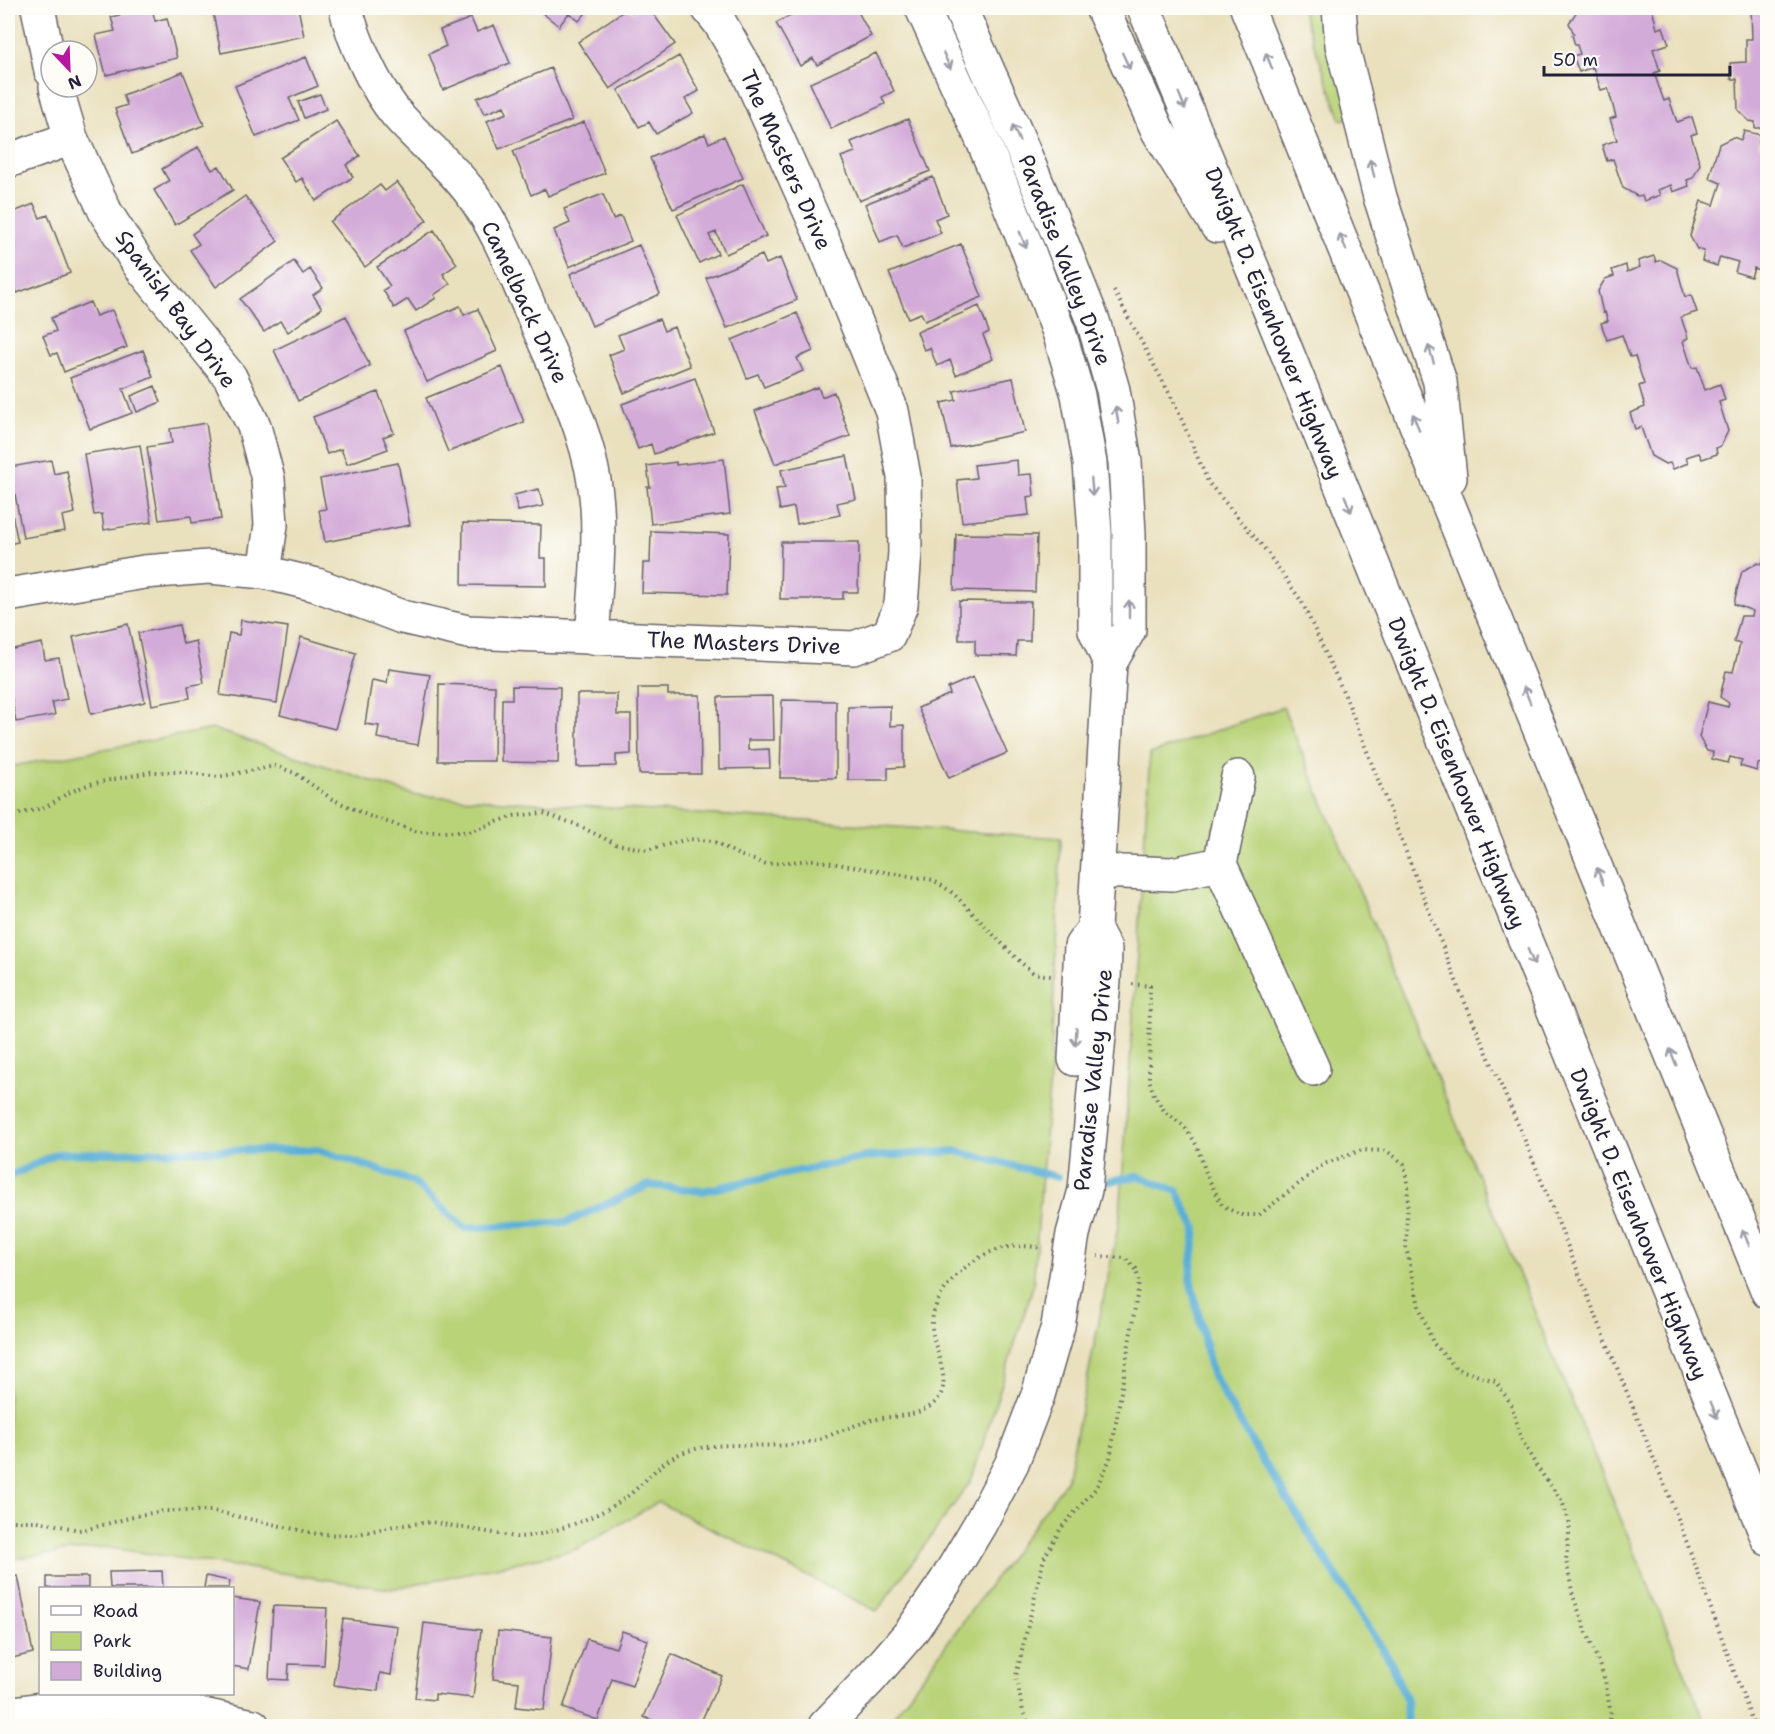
<svg xmlns="http://www.w3.org/2000/svg" width="1775" height="1734" font-family="'Shantell Sans',sans-serif">
  <style>
    .green { fill: #b9d379; stroke: #6e7a5a; stroke-width: 1.5 }
    .lines { fill: none; stroke-linecap: round; stroke-linejoin: round }
    .stream { stroke: #59aed5; stroke-width: 8 }
    .building { fill: #d3abd8 }
    .minor-casing { stroke: #686468; stroke-width: 36 }
    .highway-casing { stroke: #686468; stroke-width: 36 }
    .path { stroke: #686468; stroke-width: 4; stroke-dasharray: 1.5 4.5; stroke-linecap: butt }
    .minor { stroke: #fff; stroke-width: 33 }
    .highway { stroke: #fff; stroke-width: 33 }
    .oneway { stroke: #9c9ca7 }
    .labels { text-anchor: middle; dominant-baseline: central; stroke-width: 4.5; stroke-linejoin: round; paint-order: stroke }
    .street-label { font-size: 22px; fill: #22223b; stroke: #fdfcf7 }
  </style>
  <rect width="100%" height="100%" fill="#fdfcf7"/>
  <filter id="ink" filterUnits="userSpaceOnUse"><feTurbulence type="fractalNoise" baseFrequency=".0167" numOctaves="2"/><feDisplacementMap in="SourceGraphic" scale="12" xChannelSelector="R" yChannelSelector="G"/><feConvolveMatrix kernelMatrix="1 2 1 2 8 2 1 2 1" color-interpolation-filters="sRGB"/></filter>
  <filter id="wash" filterUnits="userSpaceOnUse"><feTurbulence type="fractalNoise" baseFrequency=".008" numOctaves="4" result="noise"/><feDisplacementMap in="SourceGraphic" scale="24" xChannelSelector="R" yChannelSelector="G"/><feGaussianBlur stdDeviation="1.35" result="paint"/><feColorMatrix in="noise" values="0 0 0 0 0 0 0 0 0 0 0 0 0 0 0 0 0 1.4 0 .05"/><feComposite in="paint" operator="in"/></filter>
  <g filter="url(#wash)">
    <rect width="100%" height="100%" fill="#e9e0bd"/>
    <path class="green" d="M 1301,8 L 1329,8 L 1351,118 L 1341,120 Z
      M 1283,707 L 1707,1726 L 887,1725 L 1067,1480 L 1120,1217 L 1150,754 Z
      M 213,729 L 414,795 L 1061,838 L 1050,1076 L 1033,1286 L 971,1481 L 877,1611 L 658,1502 L 575,1550 L 391,1589 L 104,1547 L 8,1559 L 8,767 Z"/>
    <g class="lines">
      <path class="stream" d="M 8,1177 L 56,1154 L 236,1150 L 318,1150 L 412,1181 L 465,1228 L 567,1222 L 649,1185 L 702,1191 L 866,1157 L 956,1151 L 1057,1177
        M 1109,1181 L 1138,1176 L 1177,1191 L 1196,1229 L 1190,1278 L 1212,1374 L 1255,1448 L 1390,1661 L 1406,1699 L 1407,1726"/>
    </g>
    <g id="blocks">
      <path class="building" d="M 148,8 L 152,8 L 155,21 L 167,18 L 177,58 L 106,75 L 96,35 L 115,31 L 111,17 Z
        M 212,8 L 292,8 L 292,10 L 298,8 L 304,36 L 221,53 Z
        M 545,8 L 590,8 L 579,21 L 569,13 L 559,26 L 541,12 Z
        M 628,8 L 633,13 L 640,8 L 649,8 L 675,44 L 610,89 L 578,42 Z
        M 804,8 L 856,8 L 871,36 L 817,65 L 813,58 L 800,66 L 776,23 Z
        M 1585,8 L 1652,8 L 1657,29 L 1663,27 L 1669,44 L 1653,49 L 1660,71 L 1654,73 L 1664,101 L 1669,99 L 1677,122 L 1692,117 L 1697,133 L 1691,135 L 1700,164 L 1693,178 L 1687,180 L 1689,186 L 1673,192 L 1671,185 L 1658,190 L 1660,195 L 1644,201 L 1642,195 L 1637,196 L 1623,188 L 1613,159 L 1607,161 L 1602,145 L 1617,140 L 1610,119 L 1616,117 L 1608,88 L 1601,90 L 1593,67 L 1579,72 L 1573,56 L 1580,54 L 1577,45 L 1575,45 L 1572,35 L 1574,34 L 1569,23 L 1577,11 Z
        M 1751,8 L 1768,8 L 1768,128 L 1755,128 L 1755,122 L 1749,121 L 1738,110 L 1737,79 L 1731,79 L 1730,63 L 1746,62 L 1746,39 L 1752,39 Z
        M 471,18 L 477,32 L 494,25 L 510,63 L 443,90 L 429,54 L 446,46 L 440,30 Z
        M 876,53 L 894,91 L 882,97 L 885,104 L 831,129 L 810,83 Z
        M 679,56 L 699,91 L 685,99 L 693,113 L 656,134 L 649,122 L 639,127 L 618,90 Z
        M 306,57 L 318,86 L 289,98 L 299,120 L 256,137 L 235,86 Z
        M 551,68 L 572,120 L 499,149 L 487,121 L 507,113 L 504,106 L 484,114 L 477,98 Z
        M 183,72 L 204,125 L 132,154 L 115,109 L 127,105 L 123,95 Z
        M 320,94 L 326,109 L 304,118 L 298,102 Z
        M 908,119 L 930,171 L 859,201 L 841,157 L 855,152 L 851,142 Z
        M 336,121 L 360,156 L 346,165 L 353,177 L 316,201 L 302,178 L 296,182 L 280,158 Z
        M 584,122 L 605,173 L 548,196 L 545,189 L 531,195 L 513,151 Z
        M 1744,131 L 1761,135 L 1758,145 L 1768,147 L 1768,268 L 1762,271 L 1754,268 L 1751,277 L 1735,272 L 1738,262 L 1720,257 L 1717,266 L 1702,261 L 1704,251 L 1697,249 L 1690,236 L 1701,201 L 1714,205 L 1721,183 L 1709,178 L 1719,144 L 1733,137 L 1741,140 Z
        M 705,134 L 709,143 L 724,136 L 743,178 L 673,209 L 650,158 Z
        M 198,147 L 212,170 L 219,166 L 233,190 L 175,225 L 154,190 L 169,181 L 162,169 Z
        M 933,177 L 947,214 L 935,219 L 941,233 L 903,248 L 897,235 L 880,242 L 865,204 Z
        M 397,182 L 427,220 L 365,267 L 330,222 L 380,185 L 385,191 Z
        M 743,184 L 766,236 L 726,254 L 716,232 L 709,235 L 718,254 L 699,263 L 677,215 Z
        M 603,194 L 613,219 L 621,216 L 631,241 L 569,267 L 554,230 L 570,223 L 564,209 Z
        M 245,196 L 278,241 L 216,287 L 190,250 L 199,244 L 192,234 Z
        M 34,204 L 40,218 L 48,215 L 70,273 L 17,293 L 8,268 L 8,214 Z
        M 434,230 L 457,264 L 443,274 L 450,284 L 434,295 L 436,298 L 416,311 L 408,299 L 394,308 L 383,290 L 390,286 L 377,267 Z
        M 961,244 L 982,297 L 925,321 L 921,313 L 908,318 L 889,273 Z
        M 639,245 L 660,294 L 592,326 L 570,274 Z
        M 762,255 L 766,264 L 780,258 L 797,300 L 727,328 L 706,278 Z
        M 1654,256 L 1656,262 L 1661,260 L 1677,268 L 1685,297 L 1691,295 L 1697,312 L 1681,317 L 1688,338 L 1683,341 L 1692,368 L 1697,367 L 1705,390 L 1720,384 L 1725,400 L 1719,402 L 1728,431 L 1721,446 L 1716,448 L 1717,454 L 1702,459 L 1699,453 L 1686,457 L 1688,463 L 1673,469 L 1670,463 L 1665,464 L 1651,456 L 1641,427 L 1635,429 L 1630,413 L 1645,407 L 1639,386 L 1644,384 L 1635,356 L 1630,357 L 1622,335 L 1607,340 L 1601,323 L 1608,321 L 1605,312 L 1603,313 L 1598,291 L 1605,279 L 1614,276 L 1612,270 L 1626,265 L 1627,272 L 1640,267 L 1638,261 Z
        M 294,261 L 303,274 L 310,269 L 323,288 L 313,295 L 322,308 L 288,332 L 280,321 L 264,332 L 240,299 Z
        M 90,302 L 96,316 L 112,310 L 127,347 L 64,372 L 57,353 L 51,355 L 43,336 L 56,331 L 51,318 Z
        M 460,306 L 464,315 L 478,309 L 497,351 L 427,382 L 404,331 Z
        M 979,306 L 989,332 L 983,335 L 993,359 L 956,375 L 950,360 L 937,366 L 930,348 L 924,350 L 917,332 Z
        M 797,313 L 813,351 L 797,358 L 803,371 L 764,387 L 758,374 L 747,378 L 732,340 Z
        M 346,316 L 370,366 L 298,401 L 274,350 Z
        M 659,319 L 664,331 L 674,327 L 690,366 L 624,393 L 609,355 L 624,349 L 618,335 Z
        M 143,350 L 153,377 L 123,389 L 132,413 L 90,429 L 70,378 Z
        M 502,367 L 524,422 L 448,452 L 426,398 Z
        M 695,378 L 714,432 L 654,454 L 651,444 L 638,449 L 622,404 Z
        M 1013,378 L 1025,432 L 951,448 L 941,403 L 956,400 L 954,391 Z
        M 155,386 L 161,402 L 137,412 L 131,396 Z
        M 818,387 L 822,397 L 834,392 L 850,436 L 775,464 L 755,411 Z
        M 378,392 L 394,433 L 383,437 L 388,449 L 347,464 L 341,449 L 327,454 L 313,417 Z
        M 206,423 L 221,519 L 192,523 L 191,516 L 159,520 L 147,447 L 172,443 L 170,429 Z
        M 140,445 L 152,522 L 104,530 L 102,514 L 94,515 L 84,454 Z
        M 847,456 L 856,499 L 837,503 L 840,515 L 797,524 L 794,507 L 780,510 L 776,489 L 785,488 L 781,470 Z
        M 724,459 L 730,514 L 651,524 L 647,487 L 650,487 L 647,466 L 676,462 L 676,465 Z
        M 51,460 L 54,474 L 67,471 L 75,513 L 62,516 L 65,531 L 23,538 L 10,467 Z
        M 1017,460 L 1018,475 L 1032,474 L 1034,496 L 1027,497 L 1029,515 L 962,522 L 957,480 L 976,478 L 974,465 Z
        M 398,463 L 410,525 L 325,542 L 319,510 L 326,509 L 320,479 Z
        M 539,489 L 543,506 L 518,511 L 514,495 Z
        M 8,495 L 18,542 L 8,544 Z
        M 463,523 L 541,525 L 540,558 L 546,558 L 546,586 L 462,585 Z
        M 651,531 L 729,534 L 727,595 L 642,593 L 643,563 L 650,563 Z
        M 956,534 L 1037,535 L 1035,592 L 954,590 Z
        M 781,542 L 859,542 L 858,592 L 843,592 L 843,599 L 780,599 Z
        M 1764,558 L 1768,558 L 1768,711 L 1764,717 L 1768,718 L 1768,761 L 1758,764 L 1757,771 L 1740,766 L 1742,760 L 1730,757 L 1728,763 L 1712,759 L 1713,752 L 1707,751 L 1699,737 L 1708,702 L 1728,707 L 1729,703 L 1720,697 L 1726,671 L 1733,672 L 1740,644 L 1734,642 L 1741,616 L 1752,616 L 1753,611 L 1734,604 L 1737,590 L 1742,571 L 1758,563 L 1762,564 Z
        M 959,601 L 1031,602 L 1030,641 L 1017,641 L 1016,656 L 975,655 L 975,640 L 959,640 Z
        M 241,620 L 288,627 L 277,703 L 220,695 L 229,633 L 239,635 Z
        M 128,624 L 145,702 L 91,714 L 73,637 Z
        M 179,625 L 183,644 L 196,641 L 204,683 L 188,686 L 190,698 L 152,705 L 138,633 Z
        M 301,637 L 356,653 L 335,729 L 280,715 Z
        M 42,643 L 45,660 L 59,658 L 67,699 L 52,702 L 55,715 L 16,722 L 8,679 L 8,650 Z
        M 389,669 L 430,675 L 418,745 L 377,738 L 379,726 L 365,724 L 372,680 L 387,683 Z
        M 973,677 L 1007,753 L 949,778 L 918,708 L 950,694 L 948,688 Z
        M 439,684 L 495,686 L 494,761 L 438,761 Z
        M 512,686 L 560,687 L 558,763 L 501,762 L 502,699 L 512,699 Z
        M 638,688 L 668,688 L 668,695 L 700,695 L 701,774 L 639,774 Z
        M 577,694 L 617,694 L 617,715 L 631,715 L 631,754 L 616,755 L 616,766 L 577,767 Z
        M 773,696 L 774,740 L 748,740 L 748,750 L 769,749 L 770,768 L 719,769 L 718,697 Z
        M 782,700 L 836,701 L 836,778 L 780,778 Z
        M 890,706 L 890,726 L 904,725 L 904,767 L 888,768 L 888,780 L 848,780 L 848,707 Z
        M 162,1571 L 163,1588 L 110,1588 L 109,1572 Z
        M 18,1576 L 33,1653 L 8,1659 L 8,1578 Z
        M 206,1576 L 230,1581 L 229,1588 L 204,1588 Z
        M 47,1577 L 88,1577 L 88,1588 L 47,1588 Z
        M 232,1598 L 260,1602 L 249,1669 L 232,1666 Z
        M 273,1606 L 327,1608 L 324,1665 L 289,1664 L 288,1680 L 269,1679 Z
        M 343,1619 L 397,1626 L 391,1675 L 380,1673 L 378,1691 L 334,1685 Z
        M 424,1623 L 481,1630 L 473,1698 L 435,1694 L 435,1700 L 415,1698 Z
        M 498,1631 L 552,1637 L 544,1710 L 516,1707 L 519,1682 L 493,1679 Z
        M 622,1631 L 648,1640 L 632,1686 L 612,1679 L 598,1720 L 563,1708 L 587,1639 L 616,1648 Z
        M 672,1654 L 722,1676 L 699,1726 L 666,1726 L 644,1717 Z"/>
    </g>
  </g>
  <g filter="url(#ink)">
    <use href="#blocks" fill-opacity="0" stroke="#686468" stroke-width="1.5"/>
    <g class="lines">
      <g class="minor-casing">
        <path id="minor" d="M 38,8 L 51,71
          M 346,8 C 353,41 378,95 402,120 C 424,144 451,166 471,193 C 500,232 516,278 536,322 C 561,381 593,441 597,506 C 600,549 595,594 592,638
          M 922,8 L 983,141 L 1028,250 L 1059,332 L 1078,395 L 1090,463 L 1095,532 L 1095,630 L 1110,663
          M 56,87 L 71,138 L 106,213 L 140,266 L 230,377 L 254,426 L 268,479 L 271,525 L 264,572
          M 8,161 L 71,138
          M 8,595 L 144,572 L 209,567 L 264,572 L 317,585 L 402,617 L 468,632 L 854,648 L 889,635 L 901,605 L 905,552 L 904,477 L 892,411 L 822,238 L 747,70 L 720,23 L 708,8
          M 1220,864 L 1238,777
          M 1098,871 L 1172,874 L 1220,864 L 1313,1069
          M 1075,1059 L 1081,946 L 1094,928
          M 8,1714 C 46,1708 87,1701 126,1704 C 169,1706 211,1717 253,1726
          M 825,1726 L 871,1678 L 911,1632 L 946,1581 L 980,1524 L 1012,1463 L 1038,1395 L 1058,1326 L 1073,1234 L 1085,1190 L 1104,981 L 1105,949 L 1094,928 L 1110,663 L 1129,630 L 1129,534 L 1125,462 L 1113,390 L 1093,321 L 1060,238 L 1014,129 L 960,8"/>
      </g>
      <g class="highway-casing">
        <path id="highway" d="M 1102,8 L 1158,131 L 1217,226
          M 1144,8 L 1271,313 L 1768,1539
          M 1247,8 L 1768,1292
          M 1339,8 L 1342,45 L 1380,197 L 1440,382 L 1450,478"/>
      </g>
      <path class="path" d="M 1114,291 L 1175,404 L 1208,482 L 1264,548 L 1302,602 L 1347,700 L 1460,991 L 1526,1143 L 1679,1521 L 1754,1726
        M 8,817 L 46,807 L 68,793 L 90,784 L 151,772 L 183,772 L 218,777 L 275,766 L 295,773 L 332,799 L 369,816 L 418,832 L 468,832 L 514,816 L 543,813 L 575,824 L 616,844 L 647,850 L 688,839 L 713,841 L 739,855 L 766,864 L 813,860 L 933,880 L 953,893 L 1016,958 L 1033,973 L 1051,976
        M 1132,984 L 1150,986 L 1149,1079 L 1154,1095 L 1165,1112 L 1184,1126 L 1197,1146 L 1207,1176 L 1222,1205 L 1240,1215 L 1259,1215 L 1324,1164 L 1362,1150 L 1387,1151 L 1404,1164 L 1408,1187 L 1406,1247 L 1419,1306 L 1433,1343 L 1457,1369 L 1495,1381 L 1511,1404 L 1521,1438 L 1537,1467 L 1562,1501 L 1570,1524 L 1566,1560 L 1573,1596 L 1605,1680 L 1611,1715 L 1609,1726
        M 8,1521 L 38,1521 L 79,1530 L 88,1529 L 140,1515 L 164,1511 L 213,1511 L 317,1534 L 354,1535 L 394,1526 L 431,1522 L 516,1537 C 548,1537 604,1515 629,1495 C 647,1481 660,1461 682,1453 C 720,1439 761,1449 799,1444 C 825,1440 848,1426 872,1420 C 892,1415 916,1418 933,1404 C 958,1384 930,1348 932,1322 C 934,1290 971,1255 1003,1248 C 1016,1245 1030,1246 1043,1248
        M 1030,1726 L 1023,1712 L 1016,1676 L 1044,1558 L 1061,1528 L 1096,1488 L 1110,1459 L 1139,1283 L 1136,1269 L 1125,1258 L 1098,1256"/>
      <use href="#minor" class="minor"/>
      <use href="#highway" class="highway"/>
    </g>
    <defs><path id="oneway-shaft" d="M-6 0H5M1.5-3L5.5 0L1.5 3" fill="none" stroke-width="1.6" stroke-linecap="round" stroke-linejoin="round" transform="scale(1.5)"/></defs>
    <g class="oneway">
      <use href="#oneway-shaft" transform="translate(947 61) rotate(66)"/>
      <use href="#oneway-shaft" transform="translate(1126 61) rotate(65)"/>
      <use href="#oneway-shaft" transform="translate(1269 61) rotate(-112)"/>
      <use href="#oneway-shaft" transform="translate(1182 101) rotate(68)"/>
      <use href="#oneway-shaft" transform="translate(1016 133) rotate(-113)"/>
      <use href="#oneway-shaft" transform="translate(1372 168) rotate(-105)"/>
      <use href="#oneway-shaft" transform="translate(1023 240) rotate(68)"/>
      <use href="#oneway-shaft" transform="translate(1343 242) rotate(-112)"/>
      <use href="#oneway-shaft" transform="translate(1431 354) rotate(-108)"/>
      <use href="#oneway-shaft" transform="translate(1117 415) rotate(-100)"/>
      <use href="#oneway-shaft" transform="translate(1416 422) rotate(-112)"/>
      <use href="#oneway-shaft" transform="translate(1092 487) rotate(85)"/>
      <use href="#oneway-shaft" transform="translate(1348 504) rotate(68)"/>
      <use href="#oneway-shaft" transform="translate(1129 609) rotate(-90)"/>
      <use href="#oneway-shaft" transform="translate(1527 695) rotate(-112)"/>
      <use href="#oneway-shaft" transform="translate(1600 876) rotate(-112)"/>
      <use href="#oneway-shaft" transform="translate(1531 957) rotate(68)"/>
      <use href="#oneway-shaft" transform="translate(1076 1037) rotate(93)"/>
      <use href="#oneway-shaft" transform="translate(1673 1057) rotate(-112)"/>
      <use href="#oneway-shaft" transform="translate(1746 1238) rotate(-112)"/>
      <use href="#oneway-shaft" transform="translate(1714 1410) rotate(68)"/>
    </g>
  </g>
  <g class="labels">
    <g class="street-label">
      <text transform="translate(786 160) rotate(66)">The Masters Drive</text>
      <text transform="translate(1065 260) rotate(69)">Paradise Valley Drive</text>
      <text transform="translate(525 302) rotate(65)">Camelback Drive</text>
      <text transform="translate(176 309) rotate(54)">Spanish Bay Drive</text>
      <text transform="translate(1274 323) rotate(68)">Dwight D. Eisenhower Highway</text>
      <text transform="translate(744 643) rotate(2)">The Masters Drive</text>
      <text transform="translate(1457 773) rotate(68)">Dwight D. Eisenhower Highway</text>
      <text transform="translate(1093 1080) rotate(-84)">Paradise Valley Drive</text>
      <text transform="translate(1639 1224) rotate(68)">Dwight D. Eisenhower Highway</text>
    </g>
  </g>
  <rect width="1775" height="1734" fill="none" stroke="#fdfcf7" stroke-width="30"/>
  <rect x="39" y="1587" width="195" height="108" fill="#fdfcf7" stroke="#a5a5ac" stroke-width="1.5"/>
  <rect x="51" y="1606" width="30" height="9" fill="#ffffff" stroke="#a5a5ac" stroke-width="1.5"/>
  <text x="93" y="1617" font-size="18" fill="#22223b">Road</text>
  <rect x="51" y="1632" width="30" height="18" fill="#b9d379" stroke="#a5a5ac" stroke-width="1.5"/>
  <text x="93" y="1647" font-size="18" fill="#22223b">Park</text>
  <rect x="51" y="1662" width="30" height="18" fill="#d3abd8" stroke="#a5a5ac" stroke-width="1.5"/>
  <text x="93" y="1677" font-size="18" fill="#22223b">Building</text>
  <g transform="translate(69 69) rotate(157)"><circle r="28" fill="#fdfcf7" stroke="#a5a5ac" stroke-width="1.5"/>
  <path d="M0-4.5L10 22L0 15L-10 22Z" fill="#b5179e"/>
  <text y="-9" font-size="16" font-weight="bold" text-anchor="middle" fill="#22223b">N</text>
  </g>
  <path d="M1544 66v9h186v-9" fill="none" stroke="#22223b" stroke-width="3"/>
  <text x="1553" y="66" font-size="18" fill="#22223b" stroke="#fdfcf7" stroke-width="4.5" paint-order="stroke">50 m</text>
</svg>
